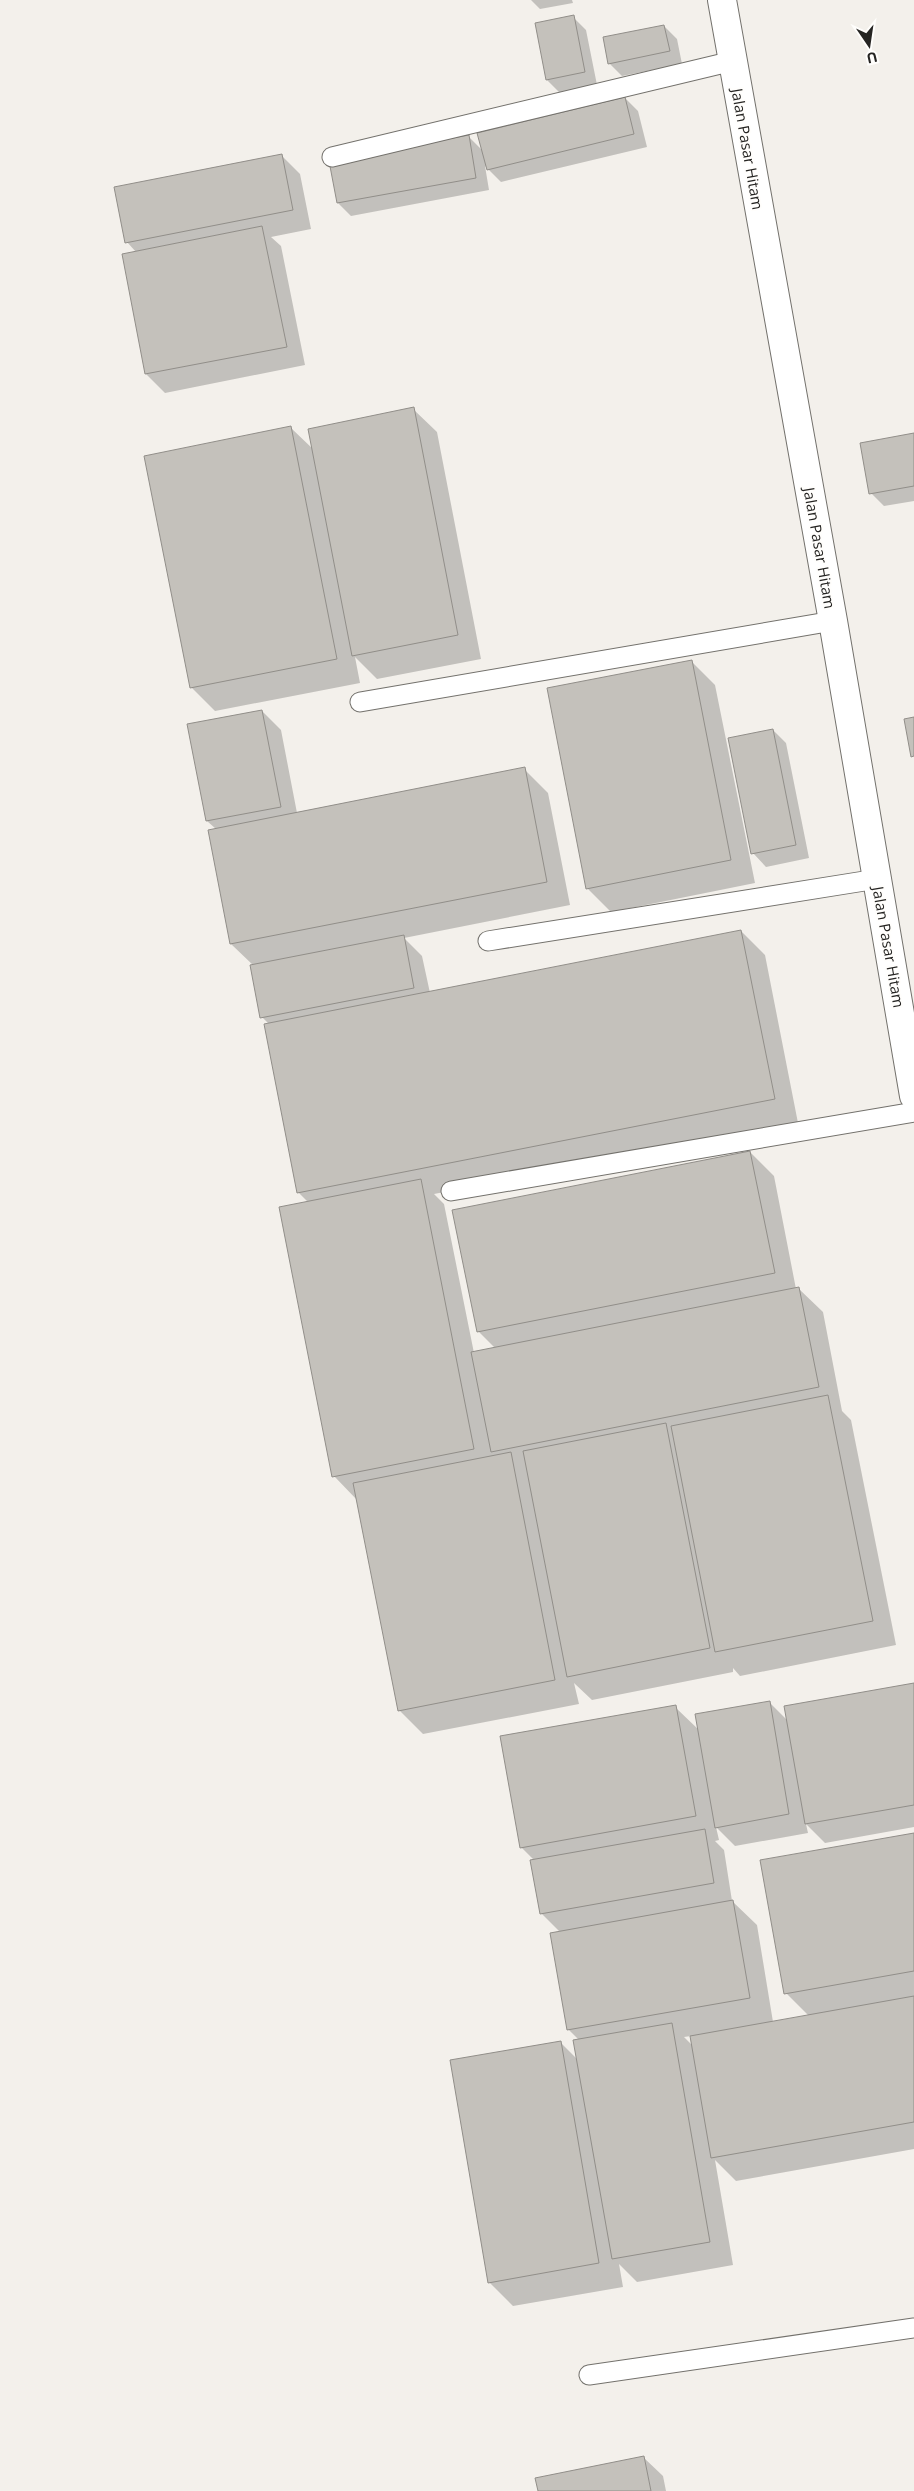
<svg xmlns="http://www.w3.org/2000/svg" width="914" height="2491" font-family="'Open Sans',sans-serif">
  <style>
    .shadow { fill: #0003; fill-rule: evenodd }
    .building { fill: #c4c1bb; stroke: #918e89 }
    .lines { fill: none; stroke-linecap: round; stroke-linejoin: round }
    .service-casing { stroke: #73716c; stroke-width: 21 }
    .primary-casing { stroke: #73716c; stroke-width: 30 }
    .service { stroke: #fff; stroke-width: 19 }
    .primary { stroke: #fff; stroke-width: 28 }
    .labels { text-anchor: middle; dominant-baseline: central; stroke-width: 4; stroke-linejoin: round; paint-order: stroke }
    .street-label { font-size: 15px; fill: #252422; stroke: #fffefc }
  </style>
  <rect width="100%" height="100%" fill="#f3f0eb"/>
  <path class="shadow" d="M 531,0 L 572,0 L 573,3 L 540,9 Z
    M 573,17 L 586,30 L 597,85 L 560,93 L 547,80 Z
    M 664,26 L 677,39 L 682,64 L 622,76 L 609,63 Z
    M 625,98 L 638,111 L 647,147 L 501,182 L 485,166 L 489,190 L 351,216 L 338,203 L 331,162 L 469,137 L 483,151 Z
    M 281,155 L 300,174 L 311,229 L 271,237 L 281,246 L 305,365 L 165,393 L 146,374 L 136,252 L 127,242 Z
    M 413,409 L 437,432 L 481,659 L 377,679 L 355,657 L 360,683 L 215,711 L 191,687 L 291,428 L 314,450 Z
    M 914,434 L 914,501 L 884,506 L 871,493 Z
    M 691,661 L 715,685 L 755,883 L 611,912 L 587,888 Z
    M 262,711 L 281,730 L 297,813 L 524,769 L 548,793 L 570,905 L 404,938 L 422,956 L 430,993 L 741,931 L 765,955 L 798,1123 L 434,1194 L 444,1204 L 474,1353 L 495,1348 L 478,1331 L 750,1152 L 774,1176 L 796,1289 L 799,1289 L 823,1312 L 842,1411 L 851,1420 L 896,1645 L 740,1676 L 733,1668 L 733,1672 L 592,1700 L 574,1683 L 579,1704 L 423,1734 L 399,1710 L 358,1501 L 334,1476 L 308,1202 L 298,1192 L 269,1024 L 262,1017 L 254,966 L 231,944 L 216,829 L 207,821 L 188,725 Z
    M 773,730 L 786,743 L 809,858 L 766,867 L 753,853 Z
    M 914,1684 L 914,1827 L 825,1843 L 806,1824 L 808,1833 L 735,1846 L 716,1827 L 719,1840 L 715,1841 L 724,1850 L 732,1901 L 757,1925 L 773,2022 L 809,2016 L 786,1993 L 914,1834 L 914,2149 L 736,2181 L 715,2160 L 733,2265 L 637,2282 L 619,2264 L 623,2287 L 513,2306 L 489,2282 L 560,2042 L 578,2060 L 579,2040 L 568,2029 L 560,1932 L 541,1913 L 535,1861 L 521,1847 L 675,1707 L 700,1731 L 769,1702 L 788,1721 ZM 691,2036 L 693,2046 L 684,2037 Z
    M 643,2457 L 663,2476 L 666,2491 L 539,2491 Z"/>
  <path class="building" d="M 574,15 L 585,72 L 546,80 L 535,23 Z
    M 664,25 L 670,51 L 608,64 L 603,37 Z
    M 625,97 L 634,134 L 487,170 L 477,133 Z
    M 469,135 L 476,178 L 337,203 L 329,161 Z
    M 282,154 L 293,210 L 125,243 L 114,187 Z
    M 262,226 L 287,347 L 145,374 L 122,254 Z
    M 414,407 L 458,635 L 352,656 L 308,429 Z
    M 291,426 L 337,659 L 190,688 L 144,456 Z
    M 914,433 L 914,486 L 869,494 L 860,443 Z
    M 692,660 L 731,860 L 586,889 L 547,688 Z
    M 262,710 L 281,807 L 206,821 L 187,724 Z
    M 914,717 L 914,756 L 911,757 L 904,719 Z
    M 773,729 L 796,845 L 751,854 L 728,738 Z
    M 525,767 L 547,882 L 230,944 L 208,830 Z
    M 741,930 L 775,1099 L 297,1193 L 264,1024 Z
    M 404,935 L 414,988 L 260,1018 L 250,965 Z
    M 750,1151 L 775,1273 L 477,1332 L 452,1210 Z
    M 421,1179 L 474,1449 L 332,1477 L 279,1207 Z
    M 799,1287 L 819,1387 L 491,1452 L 471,1352 Z
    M 828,1395 L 873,1621 L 715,1652 L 671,1426 Z
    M 666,1423 L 710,1648 L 567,1677 L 523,1451 Z
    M 511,1452 L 555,1680 L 398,1711 L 353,1483 Z
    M 914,1683 L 914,1805 L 805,1824 L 784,1706 Z
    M 770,1701 L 789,1814 L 715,1828 L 695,1714 Z
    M 676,1705 L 696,1816 L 520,1848 L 500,1736 Z
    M 705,1829 L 714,1883 L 540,1914 L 530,1860 Z
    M 914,1833 L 914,1971 L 784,1994 L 760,1860 Z
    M 733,1900 L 750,1998 L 567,2030 L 550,1933 Z
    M 914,1996 L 914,2122 L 711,2158 L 690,2036 Z
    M 672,2023 L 710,2242 L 612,2259 L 573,2040 Z
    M 561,2041 L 599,2263 L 488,2283 L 450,2060 Z
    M 644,2456 L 651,2491 L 538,2491 L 535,2478 Z"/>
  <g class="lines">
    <g class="service-casing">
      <path id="service" d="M 332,157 L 733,61
        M 360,702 L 833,621
        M 488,941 L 877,879
        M 451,1191 L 914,1112
        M 589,2375 L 914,2328"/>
    </g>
    <g class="primary-casing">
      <path id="primary" d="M 722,0 L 833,621 L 914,1096"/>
    </g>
    <use href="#service" class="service"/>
    <use href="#primary" class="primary"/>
  </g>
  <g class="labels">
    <g class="street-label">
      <text transform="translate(748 149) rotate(80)">Jalan Pasar Hitam</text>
      <text transform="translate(820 548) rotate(80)">Jalan Pasar Hitam</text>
      <text transform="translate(889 947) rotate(80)">Jalan Pasar Hitam</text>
    </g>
  </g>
  <g transform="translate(869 45) rotate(167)" stroke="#fffefc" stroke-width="4" paint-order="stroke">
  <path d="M0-4L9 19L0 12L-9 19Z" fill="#252422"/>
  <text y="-8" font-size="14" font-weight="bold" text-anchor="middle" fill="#252422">U</text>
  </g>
</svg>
